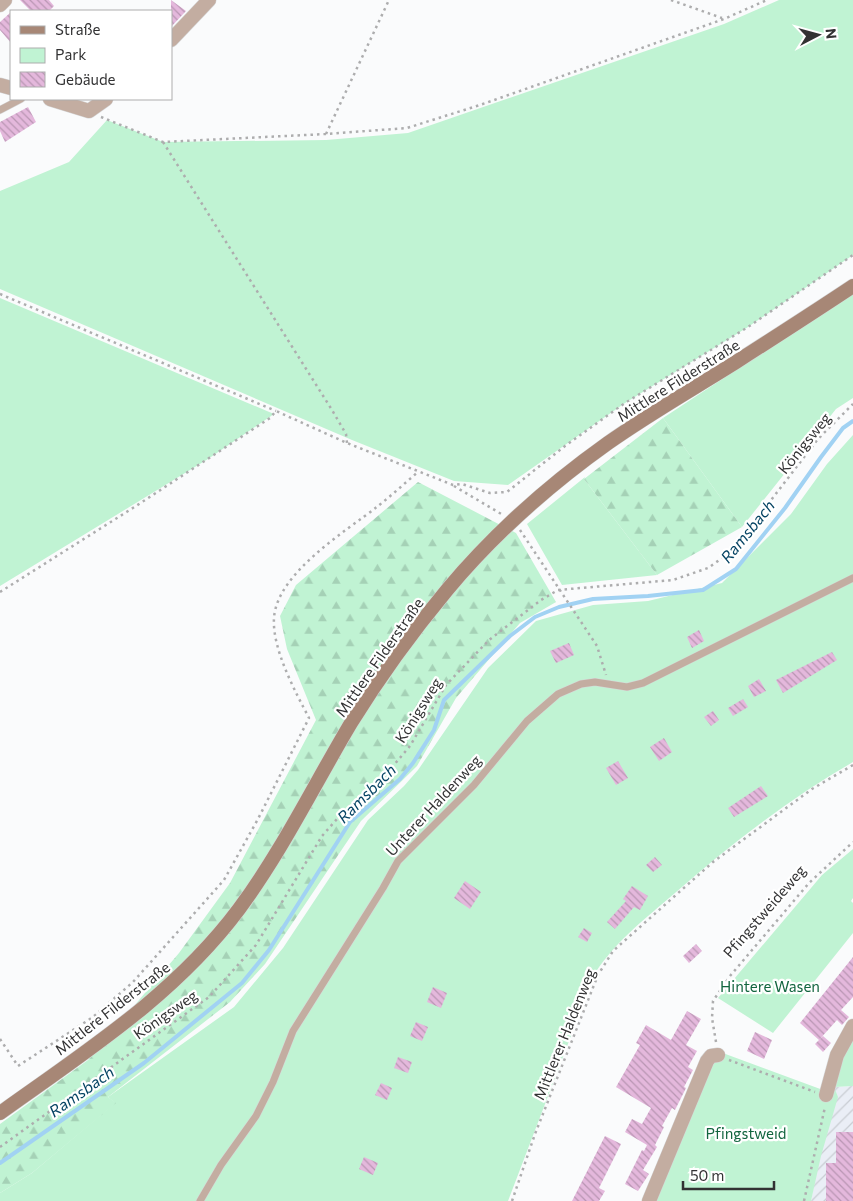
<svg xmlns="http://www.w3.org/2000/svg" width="853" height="1201" font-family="Commissioner,sans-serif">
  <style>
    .industrial { fill: url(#industrial-furrows) }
    .green { fill: #c0f3d3 }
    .forest { fill: url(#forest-firs) }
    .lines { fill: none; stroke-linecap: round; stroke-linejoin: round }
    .stream { stroke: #a1d2f3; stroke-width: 4 }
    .building { fill: url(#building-back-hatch) }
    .service-casing { stroke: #d6d7d8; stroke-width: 8 }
    .minor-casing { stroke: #d6d7d8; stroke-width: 15 }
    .secondary-casing { stroke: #d6d7d8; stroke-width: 15 }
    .path { stroke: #adadae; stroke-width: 2.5; stroke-dasharray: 2.5 4; stroke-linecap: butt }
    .service { stroke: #c3ada1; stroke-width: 7 }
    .minor { stroke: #c3ada1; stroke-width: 14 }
    .secondary { stroke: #a78776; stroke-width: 14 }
    .labels { text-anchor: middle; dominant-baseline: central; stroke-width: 4.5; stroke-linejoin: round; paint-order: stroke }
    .street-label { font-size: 15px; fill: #323233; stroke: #fff }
    .park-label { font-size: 15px; fill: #12653f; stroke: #fff }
    .water-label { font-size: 16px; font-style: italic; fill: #054363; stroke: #fff }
  </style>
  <defs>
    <pattern id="industrial-furrows" width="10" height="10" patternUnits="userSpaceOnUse" patternTransform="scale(1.25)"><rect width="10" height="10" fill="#eaeef6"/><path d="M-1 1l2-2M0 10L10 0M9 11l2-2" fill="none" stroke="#c9cdd3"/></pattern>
    <pattern id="forest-firs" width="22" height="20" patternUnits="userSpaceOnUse" patternTransform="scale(1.25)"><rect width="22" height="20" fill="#c0f3d3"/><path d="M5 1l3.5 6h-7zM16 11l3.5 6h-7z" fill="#a5d1b6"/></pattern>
    <pattern id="building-back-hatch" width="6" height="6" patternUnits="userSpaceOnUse" patternTransform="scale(1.25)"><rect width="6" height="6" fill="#e4b8dc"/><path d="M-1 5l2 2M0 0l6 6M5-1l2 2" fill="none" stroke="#b996b3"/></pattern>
  </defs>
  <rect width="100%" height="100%" fill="#fafbfc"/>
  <path class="industrial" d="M 853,1086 L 853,1201 L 811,1201 L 833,1087 Z"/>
  <path class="green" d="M 779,0 L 853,0 L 853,255 L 748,327 L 625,403 L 508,485 L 454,481 L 352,440 L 0,289 L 0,191 L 69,162 L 107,120 L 163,142 L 326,140 L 408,133 L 724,24 Z
    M 853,293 L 853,398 L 836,409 L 742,527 L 663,418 Z
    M 0,298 L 274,414 L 208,459 L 0,586 Z
    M 853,435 L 853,762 C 789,799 731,844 675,893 C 645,919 618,939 595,973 L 508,1201 L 0,1201 L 0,1193 L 32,1173 L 115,1103 L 108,1097 L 234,1007 L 283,948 L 368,820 L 404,786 L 418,770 L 488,668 L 536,621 L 593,605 L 648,601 L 722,583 L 791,514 L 827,464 Z
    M 585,477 L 584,479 L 657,575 L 562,585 L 527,524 Z
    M 853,849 L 853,898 L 851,901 L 853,903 L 853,933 L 773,1033 L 718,998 L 822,875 Z
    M 853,1038 L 853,1086 L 834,1087 L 838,1097 L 821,1156 L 811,1201 L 642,1201 L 706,1055 L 712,1049 L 823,1090 Z"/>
  <path class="forest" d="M 663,418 L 742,527 L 657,575 L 584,479 Z
    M 418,482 L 516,533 L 556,602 L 520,623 L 456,698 L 417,766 L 361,821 L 265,964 L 230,1002 L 108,1097 L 116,1103 L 32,1173 L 0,1193 L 0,1124 L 88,1060 L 179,953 L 230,883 L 316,720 L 287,649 L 280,616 L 296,585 Z"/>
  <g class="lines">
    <path class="stream" d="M 0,1163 L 144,1063 L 242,983 L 269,950 L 350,822 L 400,779 L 413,763 L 434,730 L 444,700 L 510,636 L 535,617 L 559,607 L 593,599 L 648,596 L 703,590 L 736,569 L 785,508 L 821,457 L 843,428 L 853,421"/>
  </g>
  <path class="building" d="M 20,0 L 49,0 L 54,6 L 49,11 L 31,11 Z
    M 171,0 L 186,11 L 171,27 Z
    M 11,12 L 11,43 L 0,30 L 0,22 Z
    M 28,107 L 36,122 L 5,142 L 0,131 L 0,122 Z
    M 699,630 L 704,641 L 692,648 L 687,637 Z
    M 569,643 L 574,655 L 556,663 L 550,651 Z
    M 832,652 L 837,660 L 783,693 L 776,680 Z
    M 759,679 L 766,691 L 754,697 L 748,686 Z
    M 743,699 L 748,707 L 733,716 L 728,708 Z
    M 713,711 L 719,720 L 711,726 L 704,717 Z
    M 664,738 L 672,752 L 659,761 L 650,747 Z
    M 618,761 L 628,778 L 616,785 L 606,768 Z
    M 761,786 L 768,796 L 734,817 L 728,808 Z
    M 655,857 L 662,865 L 653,872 L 646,865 Z
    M 465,881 L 481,892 L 470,909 L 454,898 Z
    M 632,886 L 648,896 L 640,910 L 634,907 L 615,929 L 607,922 L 626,901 L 623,899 Z
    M 584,928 L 592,933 L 587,942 L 578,937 Z
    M 696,944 L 702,951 L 689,963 L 683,956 Z
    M 853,957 L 853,997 L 841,1010 L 849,1017 L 842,1025 L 837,1020 L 819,1040 L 800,1023 Z
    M 433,987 L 447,993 L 441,1008 L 427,1002 Z
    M 687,1011 L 701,1019 L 686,1045 L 697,1051 L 688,1067 L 693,1070 L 684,1087 L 686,1088 L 675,1110 L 672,1108 L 662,1126 L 664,1127 L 655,1145 L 657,1147 L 643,1170 L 649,1174 L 638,1191 L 625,1184 L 642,1150 L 644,1151 L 647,1145 L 625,1132 L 632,1119 L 642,1124 L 651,1108 L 616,1087 L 640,1045 L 636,1043 L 646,1025 L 671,1040 Z
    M 416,1022 L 428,1027 L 422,1041 L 410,1036 Z
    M 755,1032 L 772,1040 L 764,1059 L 747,1051 Z
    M 823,1036 L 831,1043 L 823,1052 L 815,1044 Z
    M 398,1057 L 412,1062 L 408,1073 L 394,1068 Z
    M 381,1083 L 392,1088 L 387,1100 L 375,1095 Z
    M 836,1132 L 853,1132 L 853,1201 L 826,1201 L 826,1163 L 836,1163 Z
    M 605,1136 L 621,1144 L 599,1188 L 605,1191 L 599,1201 L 572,1201 Z
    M 364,1157 L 378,1163 L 373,1175 L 359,1169 Z"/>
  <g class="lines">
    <g class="service-casing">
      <path id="service" d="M 0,110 L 21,99
        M 200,1201 L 221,1165 L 256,1116 L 273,1082 L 293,1031 L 383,888 L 398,861 L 474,785 L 527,721 L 558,694 L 581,684 L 595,682 L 627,687 L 643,683 L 853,578"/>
    </g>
    <g class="minor-casing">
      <path id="minor" d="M 0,5 L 5,0
        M 171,40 L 209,0
        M 0,85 L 11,88
        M 50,99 L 89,111 L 106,99
        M 826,1095 L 837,1055 L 853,1026
        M 649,1201 L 707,1061 L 711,1056 L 718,1055"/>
    </g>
    <g class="secondary-casing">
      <path id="secondary" d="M 0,1113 C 85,1052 175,995 239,909 C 282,851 314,785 351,723 C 380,676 412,632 447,590 C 493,535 549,485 608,443 C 649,414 693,389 736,362 C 775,337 814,312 853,286"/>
    </g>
    <path class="path" d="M 671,0 L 722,18
      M 101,117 L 163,142 L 326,134 L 407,128 L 480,105 L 724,19 L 767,0
      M 326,134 L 389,0
      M 163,142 L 332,410 L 346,434 L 347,443
      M 0,294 L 276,411
      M 454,486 L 503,515
      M 520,530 L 597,646 L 606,675
      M 0,592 L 136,506 L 270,418 L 276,411 L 347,443 L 453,485 L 462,484 L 490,493 L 507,492 L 565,446 L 625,403 L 748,327 L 853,255
      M 0,1039 L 18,1066 L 93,1017 L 133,982 L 224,880 L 258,819 L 309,718 C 295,691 272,649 274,618 C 277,573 345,532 378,506 C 392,495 405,483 418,472
      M 716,1042 L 712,1018 L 713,1001 L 730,976 L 809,883 L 853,842
      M 729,1060 L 815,1092
      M 0,1147 L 209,997 L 256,945 L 322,836 L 344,811 L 382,779 L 410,746 L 446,685 L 489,640 L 541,600 L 558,590 L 673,580 L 708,568 L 732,551 L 818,439 L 853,404
      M 512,1201 L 535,1134 L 598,975 L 613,951 L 713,862 L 812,789 L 853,765
      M 804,1201 L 825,1107"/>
    <use href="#service" class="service"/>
    <use href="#minor" class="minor"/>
    <use href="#secondary" class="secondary"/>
  </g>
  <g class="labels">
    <g class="street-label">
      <text transform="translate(678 380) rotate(-32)">Mittlere Filderstraße</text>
      <text transform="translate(804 443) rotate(-51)">Königsweg</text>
      <text transform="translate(379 657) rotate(-55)">Mittlere Filderstraße</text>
      <text transform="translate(418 710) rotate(-58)">Königsweg</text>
      <text transform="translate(433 805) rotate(-47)">Unterer Haldenweg</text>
      <text transform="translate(764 911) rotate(-49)">Pfingstweideweg</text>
      <text transform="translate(112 1008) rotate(-38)">Mittlere Filderstraße</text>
      <text transform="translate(165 1014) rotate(-35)">Königsweg</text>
      <text transform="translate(564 1034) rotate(-68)">Mittlerer Haldenweg</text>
    </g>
    <g class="park-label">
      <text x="770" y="986">Hintere Wasen</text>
      <text x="746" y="1133">Pfingstweid</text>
    </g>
    <g class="water-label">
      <text transform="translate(747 531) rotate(-51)">Ramsbach</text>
      <text transform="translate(366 793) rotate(-45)">Ramsbach</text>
      <text transform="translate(81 1091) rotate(-35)">Ramsbach</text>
    </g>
  </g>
  <rect x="10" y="10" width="162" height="90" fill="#ffffff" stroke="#adadad"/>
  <rect x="20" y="26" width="25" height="8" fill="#a78776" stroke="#adadad"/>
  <text x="55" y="35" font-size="15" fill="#323233">Straße</text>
  <rect x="20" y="48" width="25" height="15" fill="#c0f3d3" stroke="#adadad"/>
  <text x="55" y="60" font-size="15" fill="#323233">Park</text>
  <rect x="20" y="72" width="25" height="15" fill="url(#building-back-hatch)" stroke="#adadad"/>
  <text x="55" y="85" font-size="15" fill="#323233">Gebäude</text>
  <g transform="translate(818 35) rotate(84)" stroke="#ffffff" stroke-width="4" paint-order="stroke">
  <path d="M0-4L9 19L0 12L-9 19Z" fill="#323233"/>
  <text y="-8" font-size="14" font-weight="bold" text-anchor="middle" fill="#323233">N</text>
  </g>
  <path d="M683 1181v8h91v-8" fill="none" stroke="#323233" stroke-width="2.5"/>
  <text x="690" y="1181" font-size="15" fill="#323233" stroke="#ffffff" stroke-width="4" paint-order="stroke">50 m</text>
</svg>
